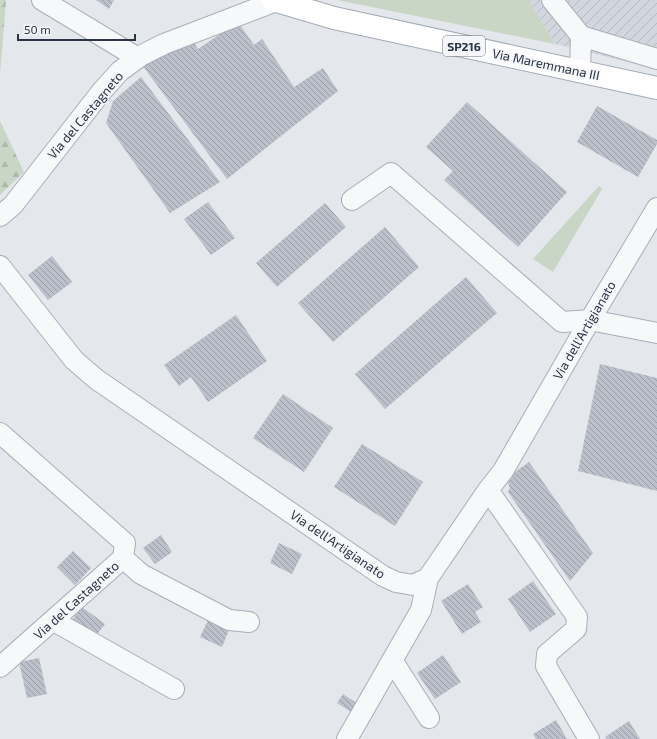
<svg xmlns="http://www.w3.org/2000/svg" width="657" height="739" font-family="'Exo 2',sans-serif">
  <style>
    .industrial { fill: url(#industrial-furrows) }
    .grass { fill: #c9d6c5 }
    .forest { fill: url(#forest-firs) }
    .building { fill: url(#building-back-hatch) }
    .lines { fill: none; stroke-linecap: round; stroke-linejoin: round }
    .minor-casing { stroke: #a9aeb7; stroke-width: 22 }
    .major-casing { stroke: #a3abb8; stroke-width: 24 }
    .minor { stroke: #f7f8fa; stroke-width: 20 }
    .major { stroke: #fff; stroke-width: 22 }
    .labels { text-anchor: middle; dominant-baseline: central; stroke-width: 3; stroke-linejoin: round; paint-order: stroke }
    .shield { fill: #f4f6f9; stroke: #676e7b; stroke-width: 1 }
    .shield-label { font-size: 12px; font-weight: bold; fill: #2b3445 }
    .street-label { font-size: 13px; fill: #2b3445; stroke: #f4f6f9 }
  </style>
  <defs>
    <pattern id="industrial-furrows" width="10" height="10" patternUnits="userSpaceOnUse"><rect width="10" height="10" fill="#d2d6de"/><path d="M-1 1l2-2M0 10L10 0M9 11l2-2" fill="none" stroke="#b4b8c0"/></pattern>
    <pattern id="forest-firs" width="22" height="20" patternUnits="userSpaceOnUse"><rect width="22" height="20" fill="#c9d6c5"/><path d="M5 1l3.5 6h-7zM16 11l3.5 6h-7z" fill="#adb8ab"/></pattern>
    <pattern id="building-back-hatch" width="6" height="6" patternUnits="userSpaceOnUse"><rect width="6" height="6" fill="#bbc0ca"/><path d="M-1 5l2 2M0 0l6 6M5-1l2 2" fill="none" stroke="#989da6"/></pattern>
  </defs>
  <rect width="100%" height="100%" fill="#e4e7ec"/>
  <path class="industrial" d="M 529,0 L 657,0 L 657,69 L 555,44 Z"/>
  <path class="grass" d="M 337,0 L 529,0 L 555,44 Z
    M 599,186 L 602,189 L 553,272 L 533,259 Z"/>
  <path class="forest" d="M 0,0 L 6,0 L 0,74 Z
    M 0,121 L 24,172 L 0,195 Z"/>
  <path class="building" d="M 96,0 L 114,0 L 109,9 Z
    M 238,22 L 254,45 L 262,39 L 294,87 L 323,68 L 338,91 L 227,179 L 142,65 L 193,41 L 198,49 Z
    M 141,77 L 220,182 L 170,213 L 106,123 L 113,101 Z
    M 467,102 L 567,192 L 518,247 L 444,180 L 453,171 L 426,147 Z
    M 597,106 L 657,140 L 657,144 L 638,177 L 577,142 Z
    M 208,202 L 235,238 L 211,255 L 184,219 Z
    M 325,203 L 346,227 L 277,287 L 256,263 Z
    M 385,227 L 419,267 L 333,342 L 298,303 Z
    M 52,256 L 72,282 L 48,300 L 28,275 Z
    M 466,277 L 497,313 L 385,409 L 355,374 Z
    M 236,315 L 267,361 L 208,402 L 191,377 L 179,386 L 164,365 Z
    M 600,364 L 657,378 L 657,491 L 578,471 Z
    M 283,394 L 333,428 L 304,472 L 253,438 Z
    M 362,444 L 423,482 L 395,526 L 334,487 Z
    M 529,462 L 593,553 L 570,581 L 508,492 L 510,488 L 508,483 L 515,472 Z
    M 161,535 L 172,552 L 155,564 L 143,548 Z
    M 279,543 L 302,554 L 292,574 L 270,563 Z
    M 73,551 L 91,568 L 75,585 L 57,567 Z
    M 533,581 L 556,614 L 530,632 L 508,599 Z
    M 468,584 L 483,607 L 475,612 L 481,622 L 462,634 L 441,601 Z
    M 82,607 L 105,624 L 95,637 L 72,620 Z
    M 210,616 L 231,625 L 222,647 L 200,637 Z
    M 443,655 L 461,682 L 435,699 L 417,673 Z
    M 39,658 L 47,694 L 27,698 L 19,662 Z
    M 343,694 L 361,706 L 356,715 L 337,703 Z
    M 556,720 L 567,739 L 536,739 L 533,734 Z
    M 629,721 L 640,739 L 607,739 L 605,737 Z"/>
  <g class="lines">
    <g class="minor-casing">
      <path id="minor" d="M 42,0 L 138,58
        M 552,0 L 581,36 L 657,59
        M 580,72 L 581,36
        M 352,200 L 391,173 L 562,322 L 590,320 L 657,333
        M 0,216 L 13,205 L 102,91 L 120,71 L 142,55 L 164,44 L 279,0
        M 0,266 L 74,360 L 96,379 L 383,576 L 396,582 L 413,585 L 428,578 L 488,490 L 503,471 L 590,320 L 657,208
        M 0,433 L 125,543 L 123,558 L 0,667
        M 488,490 L 577,617 L 576,629 L 547,654 L 546,666 L 589,739
        M 123,558 L 141,574 L 229,620 L 249,622
        M 54,621 L 174,689
        M 392,660 L 429,718
        M 347,739 L 421,610 L 428,578"/>
    </g>
    <g class="major-casing">
      <path id="major" d="M 273,0 L 334,18 L 657,88"/>
    </g>
    <use href="#minor" class="minor"/>
    <use href="#major" class="major"/>
  </g>
  <g class="labels">
    <rect class="shield" x="443" y="36" width="42" height="20" rx="3"/>
    <g class="shield-label">
      <text x="464" y="46">SP216</text>
    </g>
    <g class="street-label">
      <text transform="translate(546 64) rotate(12)">Via Maremmana III</text>
      <text transform="translate(85 115) rotate(-50)">Via del Castagneto</text>
      <text transform="translate(584 330) rotate(-60)">Via dell'Artigianato</text>
      <text transform="translate(338 544) rotate(34)">Via dell'Artigianato</text>
      <text transform="translate(76 600) rotate(-42)">Via del Castagneto</text>
    </g>
  </g>
  <path d="M18 34v6h117v-6" fill="none" stroke="#2b3445" stroke-width="2"/>
  <text x="24" y="34" font-size="12" fill="#2b3445" stroke="#f4f6f9" stroke-width="3" paint-order="stroke">50 m</text>
</svg>
